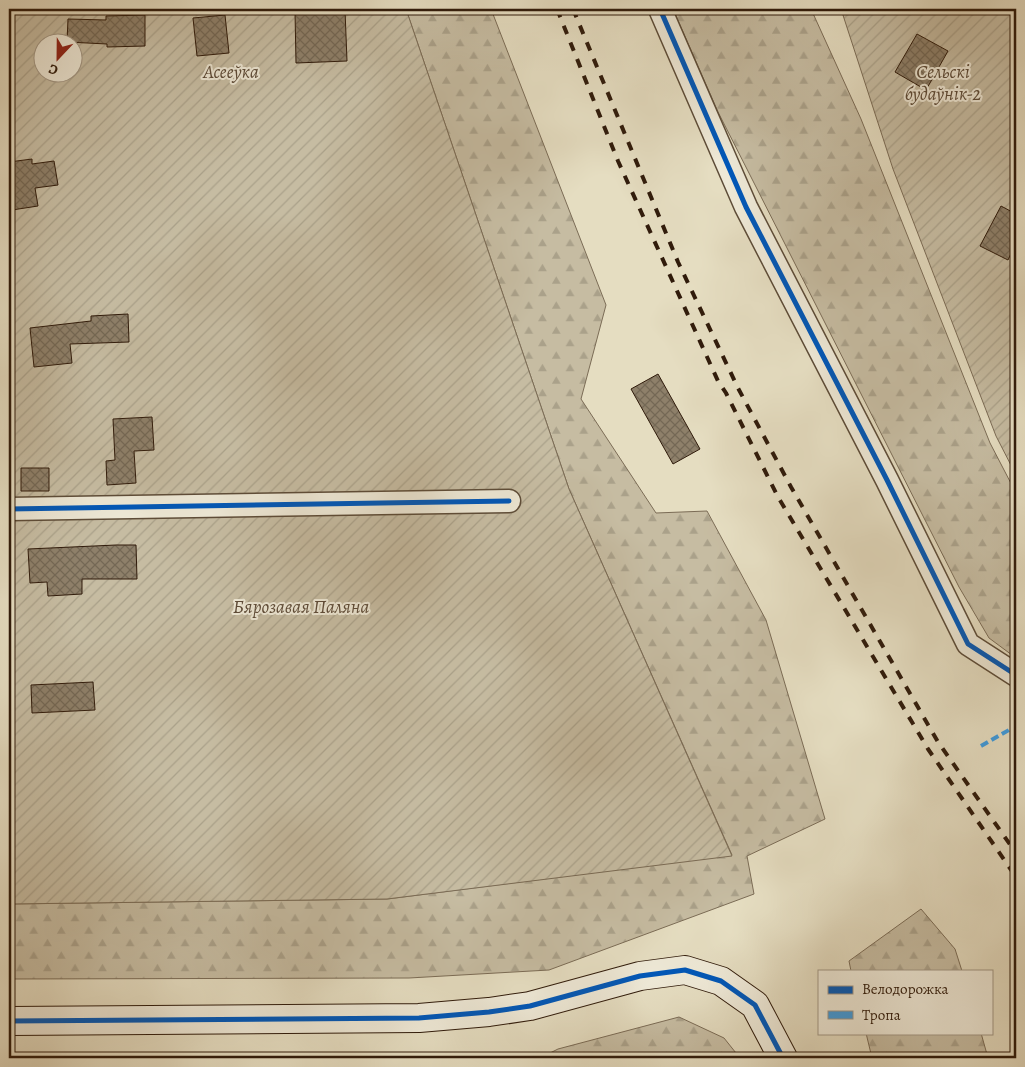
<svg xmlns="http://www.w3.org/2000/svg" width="1025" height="1067" font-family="Alegreya,serif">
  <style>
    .forest { fill: url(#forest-firs); stroke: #7b6c56 }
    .garden { fill: url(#garden-furrows); stroke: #7b6c56; fill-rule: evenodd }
    .building { fill: url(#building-cross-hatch); stroke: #301b0b }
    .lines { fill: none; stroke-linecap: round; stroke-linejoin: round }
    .street-casing { stroke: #5d4c38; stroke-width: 25 }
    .secondary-casing { stroke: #301b0b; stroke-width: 30 }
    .street { stroke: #eee9d7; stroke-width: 22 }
    .secondary { stroke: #eee9d7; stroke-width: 28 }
    .rail { stroke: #301b0b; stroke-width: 4; stroke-dasharray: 9 9; stroke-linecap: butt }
    .quiet { stroke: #3e9bde; stroke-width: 4; stroke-dasharray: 8 4; stroke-linecap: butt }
    .cycleway-casing { stroke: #eee9d7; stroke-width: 8 }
    .cycleway { stroke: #0057b8; stroke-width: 5 }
    .labels { text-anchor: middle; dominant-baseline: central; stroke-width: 4; stroke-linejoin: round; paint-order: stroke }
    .park-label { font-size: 19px; font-style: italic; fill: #5d4b38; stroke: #eee9d7 }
  </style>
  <defs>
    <pattern id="forest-firs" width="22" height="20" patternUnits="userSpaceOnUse" patternTransform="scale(1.25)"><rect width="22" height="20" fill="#c6bca2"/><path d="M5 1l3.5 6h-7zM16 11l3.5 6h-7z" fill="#aaa18a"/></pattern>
    <pattern id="garden-furrows" width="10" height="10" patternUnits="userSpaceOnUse" patternTransform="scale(1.25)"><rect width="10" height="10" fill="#c6bca2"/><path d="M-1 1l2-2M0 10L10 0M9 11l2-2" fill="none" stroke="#aaa18a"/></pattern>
    <pattern id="building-cross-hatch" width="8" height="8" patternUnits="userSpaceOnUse" patternTransform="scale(1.25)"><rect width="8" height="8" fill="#8e806a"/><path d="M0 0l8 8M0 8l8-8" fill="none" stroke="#746855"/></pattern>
  </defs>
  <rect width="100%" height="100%" fill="#e5ddc1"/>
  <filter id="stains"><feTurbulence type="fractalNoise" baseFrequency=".004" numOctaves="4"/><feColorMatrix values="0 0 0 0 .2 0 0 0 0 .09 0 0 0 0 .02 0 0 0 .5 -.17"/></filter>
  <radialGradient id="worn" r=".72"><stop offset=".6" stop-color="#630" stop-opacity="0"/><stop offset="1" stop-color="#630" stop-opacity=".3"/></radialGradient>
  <path class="forest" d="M 406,9 L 491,9 L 606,305 L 581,399 L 656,513 L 707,511 L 766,620 L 825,819 L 747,856 L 754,894 L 549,970 L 409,978 L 9,979 L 9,904 L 387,899 L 732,855 L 569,489 Z
    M 673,9 L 811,9 L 861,119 L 990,443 L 1016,493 L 1016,658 L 989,638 L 959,587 L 718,112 Z
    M 921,909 L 955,949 L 962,971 L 851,971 L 849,961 Z
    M 679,1017 L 724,1038 L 740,1058 L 540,1058 L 558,1049 Z
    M 866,1033 L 981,1033 L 988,1058 L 872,1058 Z"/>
  <path class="garden" d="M 9,9 L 406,9 L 569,489 L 732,856 L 387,899 L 9,904 ZM 42,42 L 72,42 L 72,72 L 42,72 Z
    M 841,9 L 1016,9 L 1016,475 L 996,436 L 893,169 Z"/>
  <path class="building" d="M 345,10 L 347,61 L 296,63 L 295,11 Z
    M 145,15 L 145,46 L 107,47 L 107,44 L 67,42 L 68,19 L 106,20 L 106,16 Z
    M 225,15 L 229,53 L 197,56 L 193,18 Z
    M 917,34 L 948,51 L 926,90 L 895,72 Z
    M 32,159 L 32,164 L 54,161 L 58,185 L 35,188 L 38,206 L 12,210 L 9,162 Z
    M 1001,206 L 1016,214 L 1016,243 L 1008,260 L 980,246 Z
    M 128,314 L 129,342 L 70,344 L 72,363 L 34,367 L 30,328 L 91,321 L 91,316 Z
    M 658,374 L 700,449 L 673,464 L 631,389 Z
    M 152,417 L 154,450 L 134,451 L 136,483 L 107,485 L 106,461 L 115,460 L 113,419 Z
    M 21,468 L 49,468 L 49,491 L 21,491 Z
    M 116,545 L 136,545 L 137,579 L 82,579 L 82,594 L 48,596 L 47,582 L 30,583 L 28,549 Z
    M 93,682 L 95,710 L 32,713 L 31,685 Z"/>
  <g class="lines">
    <g class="street-casing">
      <path id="street" d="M 660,9 L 746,207 L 887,480 L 968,644 L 1016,675
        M 9,509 L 509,501"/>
    </g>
    <g class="secondary-casing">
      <path id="secondary" d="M 9,1021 L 419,1018 L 489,1012 L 530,1006 L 640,976 L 685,970 L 721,981 L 755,1005 L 783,1058"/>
    </g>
    <use href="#street" class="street"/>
    <use href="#secondary" class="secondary"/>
    <path class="rail" d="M 557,9 L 618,161 L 718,381 L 726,393 L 778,497 L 928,749 L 1016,877
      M 573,9 L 678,262 L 738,388 L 791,487 L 938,742 L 1016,853"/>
    <path class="quiet" d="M 981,746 L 1016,726"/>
    <g class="cycleway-casing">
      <path id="cycleway" d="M 660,9 L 746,207 L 887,480 L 968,644 L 1016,675
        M 9,509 L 509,501
        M 9,1021 L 419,1018 L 489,1012 L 530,1006 L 640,976 L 685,970 L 721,981 L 755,1005 L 783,1058"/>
    </g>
    <use href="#cycleway" class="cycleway"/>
  </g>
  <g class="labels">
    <g class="park-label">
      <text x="231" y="72">Асееўка</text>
      <text x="943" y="72">Сельскі<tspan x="943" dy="22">будаўнік-2</tspan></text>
      <text x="301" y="607">Бярозавая Паляна</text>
    </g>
  </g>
  <rect width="1025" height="1067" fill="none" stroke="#e5ddc1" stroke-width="30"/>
  <rect x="10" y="10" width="1005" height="1047" fill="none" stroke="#301b0b" stroke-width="2.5"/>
  <rect x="15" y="15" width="995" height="1037" fill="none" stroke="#301b0b"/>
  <rect x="818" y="970" width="175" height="65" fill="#eee9d7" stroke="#a29785"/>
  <rect x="828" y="986" width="25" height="8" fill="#0057b8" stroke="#a29785"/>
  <text x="862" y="994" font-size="15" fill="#301b0b">Велодорожка</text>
  <rect x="828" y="1011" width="25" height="8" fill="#3e9bde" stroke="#a29785"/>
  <text x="862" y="1020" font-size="15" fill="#301b0b">Тропа</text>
  <g transform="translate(58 58) rotate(202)"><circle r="24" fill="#eee9d7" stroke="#a29785"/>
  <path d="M0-4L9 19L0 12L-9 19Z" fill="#8f2418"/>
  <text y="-8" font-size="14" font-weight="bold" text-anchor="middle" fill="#301b0b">С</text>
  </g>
  <rect width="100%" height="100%" filter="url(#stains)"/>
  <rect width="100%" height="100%" fill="url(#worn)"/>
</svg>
